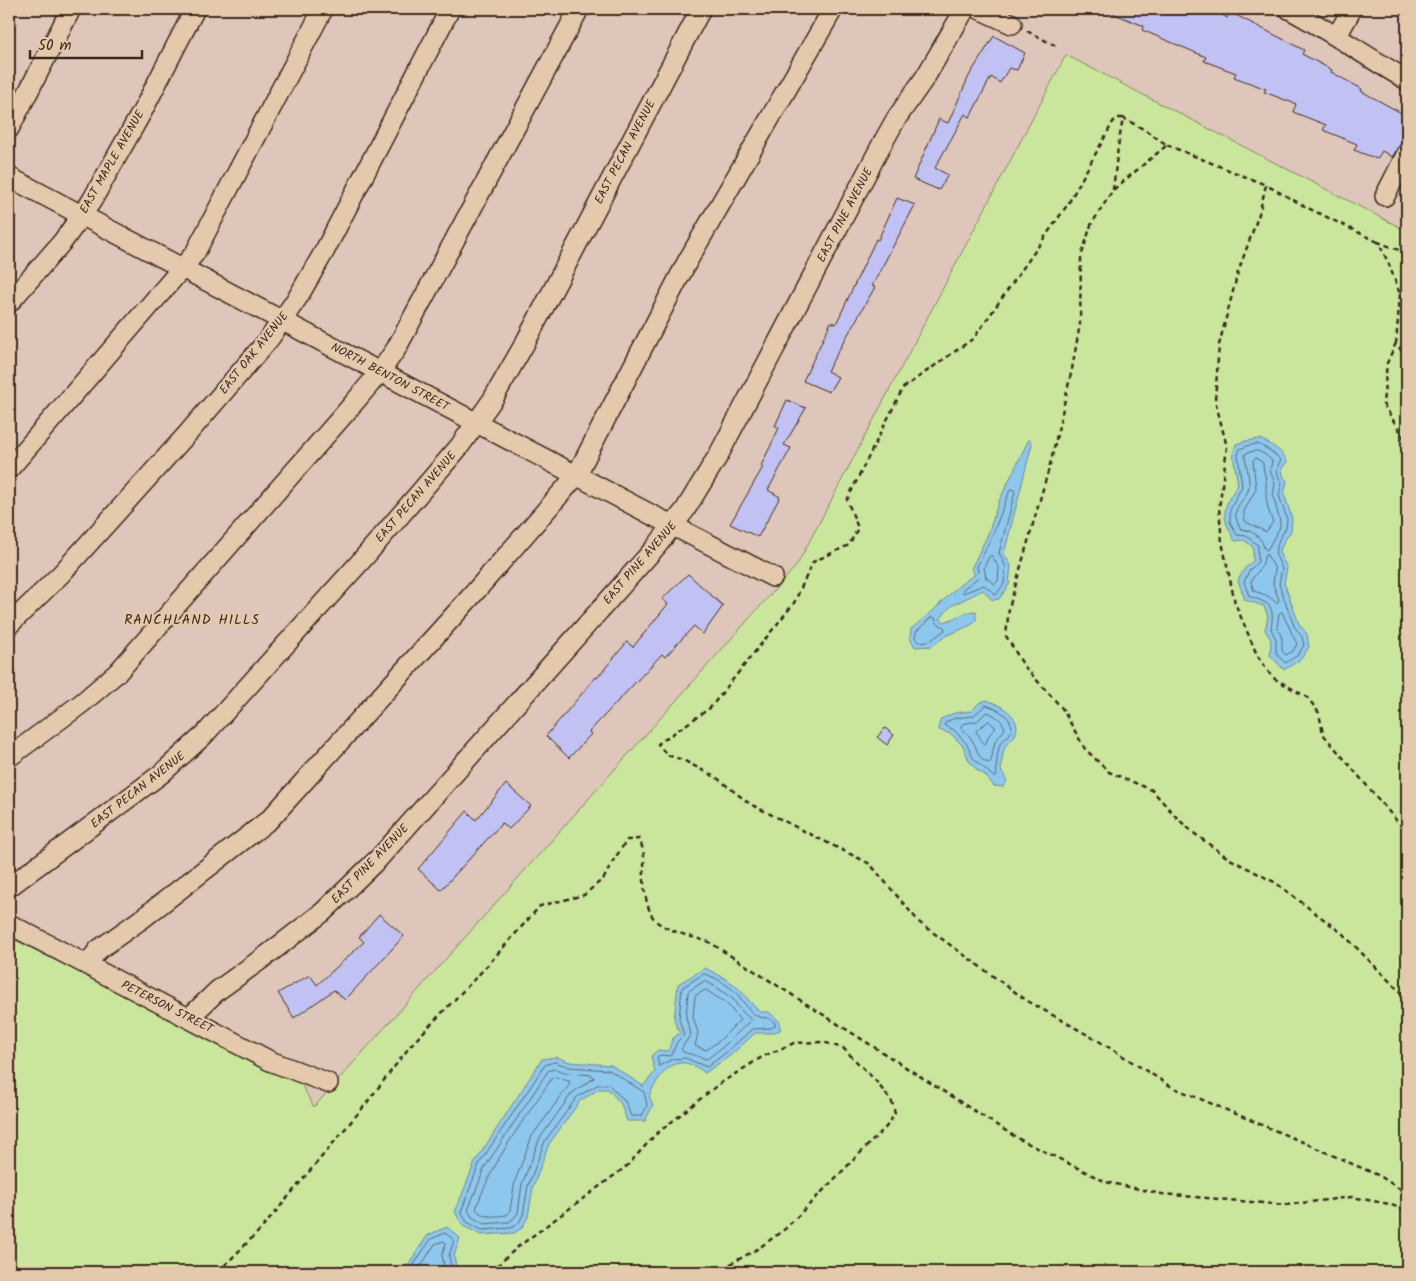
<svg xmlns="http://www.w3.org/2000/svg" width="1416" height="1281" font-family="Kalam,sans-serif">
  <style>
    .green { fill: #cae69d; stroke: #82885e }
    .water { fill: #8ec7ed; stroke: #6d889a }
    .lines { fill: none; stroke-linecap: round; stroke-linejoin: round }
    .shore { stroke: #5c6971; stroke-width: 1 }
    .building { fill: #c2c1f3; stroke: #3b2a1e }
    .minor-casing { stroke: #3b2a1e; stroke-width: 22 }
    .path { stroke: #3b2a1e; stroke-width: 2.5; stroke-dasharray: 5 4; stroke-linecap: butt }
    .minor { stroke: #e5c9ac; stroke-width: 19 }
    .labels { text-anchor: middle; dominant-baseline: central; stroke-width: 4.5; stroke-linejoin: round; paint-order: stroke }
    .street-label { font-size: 12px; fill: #3b2a1e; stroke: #e5c9ac }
    .neighbourhood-label { font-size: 14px; letter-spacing: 1px; fill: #3b2a1e; stroke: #e5c9ac }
  </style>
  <rect width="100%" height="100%" fill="#dec7ba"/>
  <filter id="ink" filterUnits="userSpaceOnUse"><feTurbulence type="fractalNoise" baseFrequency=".02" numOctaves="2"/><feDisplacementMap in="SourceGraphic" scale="10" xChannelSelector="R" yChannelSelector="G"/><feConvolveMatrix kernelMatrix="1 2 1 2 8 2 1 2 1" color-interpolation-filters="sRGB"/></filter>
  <g filter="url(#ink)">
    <path class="green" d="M 1066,55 L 1407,231 L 1407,1272 L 9,1272 L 9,937 L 301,1084 L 314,1107 L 797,565 Z"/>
    <path class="water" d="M 1029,439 L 1032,444 L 1004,554 L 1011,565 L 1009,585 L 999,599 L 992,600 L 983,590 L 951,606 L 940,619 L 944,622 C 955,619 964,611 976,611 L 976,620 L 971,625 L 946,636 L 932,646 L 915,647 L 910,638 L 911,629 C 920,621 930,614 938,606 C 950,594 960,583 975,575 L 971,569 L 988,534 L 999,501 Z
      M 1260,439 C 1270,444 1284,451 1287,462 L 1282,468 L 1283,476 L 1287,481 L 1284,494 L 1292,518 L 1291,531 L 1284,541 L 1279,552 L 1287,568 L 1284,583 L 1299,624 L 1307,634 L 1309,647 L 1301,659 L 1284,670 L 1270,655 L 1271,640 L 1265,630 L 1268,617 L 1264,606 L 1245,600 L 1238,580 L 1245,568 L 1253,561 L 1253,547 L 1244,540 L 1235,541 C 1221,516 1221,509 1238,485 L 1233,454 L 1236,444 L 1246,441 Z
      M 986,700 C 999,704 1024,717 1015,735 C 1013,740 1007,742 1005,747 C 1002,753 1002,763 1001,770 L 1007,781 L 1003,787 L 994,786 L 984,774 L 978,771 L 969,761 L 963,746 L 951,734 L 939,730 L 939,725 L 941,719 L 954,713 L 971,711 L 979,703 Z
      M 705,968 C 717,974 732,981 741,991 C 748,999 753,1006 760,1012 L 769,1012 L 780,1022 L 780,1030 L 772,1033 L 755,1033 L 731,1055 L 705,1073 C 676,1050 662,1070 649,1096 L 653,1105 L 645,1121 L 627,1121 L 621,1104 L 608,1089 L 599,1089 L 580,1101 L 549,1144 L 533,1187 L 528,1217 L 522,1228 L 514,1233 L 481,1235 L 463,1226 L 455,1212 L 475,1162 L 542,1059 L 556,1057 L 570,1062 L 611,1065 L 643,1086 L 655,1072 L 651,1056 L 658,1050 L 668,1051 L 673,1038 L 680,1033 L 674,1020 L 678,984 Z
      M 447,1227 L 460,1238 L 454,1256 L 457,1272 L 403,1272 L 428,1235 Z"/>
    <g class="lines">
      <path class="shore" d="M 1258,444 L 1269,450 L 1281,460 C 1276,469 1276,474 1282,483 L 1279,495 L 1287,519 L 1286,528 L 1279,539 L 1275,553 L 1282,569 L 1279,584 L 1294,626 L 1302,637 L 1304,645 L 1298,655 L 1285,663 L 1276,653 L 1276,639 L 1271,629 C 1275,604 1270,604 1249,596 L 1244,582 L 1249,571 L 1258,562 L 1258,545 L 1246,536 L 1237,535 L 1230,522 L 1230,510 L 1242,486 L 1238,455 L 1240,449 L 1247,446 Z
        M 1258,451 L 1266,455 L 1272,461 L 1270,470 L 1275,484 L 1273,496 L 1280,521 L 1280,527 L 1267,550 L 1264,548 C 1262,537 1252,530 1241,529 C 1226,505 1248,502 1249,486 C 1250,475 1245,464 1245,454 L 1249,452 Z
        M 1256,458 L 1263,463 C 1263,471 1267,479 1266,487 C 1266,501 1267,508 1273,522 L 1266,532 L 1246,522 L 1244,518 L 1244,511 L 1256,489 L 1253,461 Z
        M 1013,489 L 1015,492 L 999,553 L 1006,567 L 1004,584 L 996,595 L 984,585 L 963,593 L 963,589 L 979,577 L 977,567 L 992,536 L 1010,490 Z
        M 1267,555 L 1275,569 L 1273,584 L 1279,600 L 1277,603 L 1268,596 L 1254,591 L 1251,582 C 1255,572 1264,568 1264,557 Z
        M 992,556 L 999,568 L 998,581 L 995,584 L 986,578 L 984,567 L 989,557 Z
        M 1282,612 L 1297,644 L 1293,651 L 1286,655 L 1282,651 L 1282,638 L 1277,627 L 1279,614 Z
        M 932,617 L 935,618 L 937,623 L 944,627 L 945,630 L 930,641 L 918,642 L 915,637 L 916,632 Z
        M 986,705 C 996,708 1016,718 1011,732 C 1009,737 1003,739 1000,744 C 998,749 995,770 997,775 L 995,778 L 973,758 L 966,743 L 954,730 L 944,725 L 946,722 L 955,718 L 973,716 Z
        M 987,712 C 995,715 1003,720 1005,729 L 995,741 L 991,761 L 989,763 C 977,759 978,749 972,740 C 969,735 964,731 961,727 L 962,724 L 977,721 Z
        M 989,721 L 996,728 L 989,735 L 986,743 L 984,744 L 976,731 Z
        M 704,974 C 715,976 731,987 738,995 C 744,1002 749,1012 757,1016 C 765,1020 765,1014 775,1023 L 775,1026 L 771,1028 L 752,1029 L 728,1051 L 707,1067 L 685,1058 L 673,1059 L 659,1066 L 657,1057 L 660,1055 L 671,1056 L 677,1042 L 684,1035 L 679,1019 L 682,988 Z
        M 705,981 L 716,987 L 733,999 L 738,1007 L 751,1020 L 724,1046 L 707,1059 L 683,1052 L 681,1049 L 691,1034 L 686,1018 L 688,992 Z
        M 706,990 L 727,1004 L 740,1020 L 719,1041 L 706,1050 L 695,1046 L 698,1033 L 693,1017 L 695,996 Z
        M 555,1062 L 569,1067 L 609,1070 L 644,1092 L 647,1105 L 642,1116 L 631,1116 L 625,1101 L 608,1084 L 597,1085 L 577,1097 L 545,1141 L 528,1186 L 523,1215 L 518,1224 L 511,1228 L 482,1230 L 467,1222 L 461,1212 L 479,1164 L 545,1065 Z
        M 555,1069 L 568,1073 L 592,1075 L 594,1078 L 572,1093 L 540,1138 L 522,1184 L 518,1213 L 513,1219 L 509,1222 L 484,1224 L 472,1217 L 468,1210 L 485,1167 L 548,1071 Z
        M 555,1077 L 569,1081 L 570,1084 L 532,1136 L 515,1181 L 510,1210 L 507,1215 C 496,1216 483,1219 476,1209 C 492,1161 524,1120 552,1078 Z
        M 409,1272 L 431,1239 L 445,1233 L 454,1240 L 449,1256 L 452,1272
        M 417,1272 L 435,1244 L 444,1241 L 446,1243 L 442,1255 L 445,1272"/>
    </g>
    <path class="building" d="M 1102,9 L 1213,9 L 1227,18 L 1230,12 L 1304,50 L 1302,54 L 1332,70 L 1331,72 L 1362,89 L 1361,91 L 1407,116 L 1407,142 L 1401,144 L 1392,157 L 1382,151 L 1377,159 L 1354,150 L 1357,144 L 1323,130 L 1326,125 L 1293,112 L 1296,104 L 1264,92 L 1266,89 L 1234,77 L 1236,73 L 1204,61 L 1206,57 L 1142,30 L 1144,26 Z
      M 994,36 L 1025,53 L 1017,70 L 1009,68 L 1000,83 L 991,77 L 970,117 L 965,114 L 935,168 L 948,175 L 939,190 L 913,179 L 939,119 L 948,123 L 969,76 Z
      M 897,198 L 915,205 L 872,286 L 875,287 L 827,371 L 838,377 L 829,392 L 803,381 L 831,322 L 836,324 L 876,239 L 878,240 Z
      M 787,400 L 806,408 L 784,445 L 791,448 L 768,490 L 780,497 L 758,537 L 730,524 L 763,467 L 761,466 L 779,428 L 775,426 Z
      M 688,574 L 723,606 L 703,634 L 694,626 L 665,657 L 662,654 L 589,732 L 591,734 L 569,758 L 546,736 L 596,677 L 597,678 L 627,642 L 633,647 L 668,604 L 662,599 Z
      M 885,728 L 894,735 L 887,745 L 877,737 Z
      M 506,784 L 531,806 L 509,829 L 502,823 L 441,890 L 418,869 L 467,811 L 476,820 Z
      M 379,914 L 404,936 L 345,1000 L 334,990 L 294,1018 L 278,993 L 310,975 L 317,985 L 364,942 L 359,937 Z"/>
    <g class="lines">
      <g class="minor-casing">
        <path id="minor" d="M 979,9 L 1012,24
          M 1289,9 C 1330,31 1367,57 1407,80
          M 1337,36 L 1352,9
          M 9,129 L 71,9
          M 9,177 L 652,515 L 773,577
          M 1385,196 L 1407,153
          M 9,303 L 63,241 L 91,202 L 143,110 L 195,9
          M 9,469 L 195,253 L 323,9
          M 9,625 L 61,574 L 189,432 L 269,339 L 298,297 L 324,252 L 450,9
          M 9,757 L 82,703 L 118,672 L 347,411 L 380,372 L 396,349 L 579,9
          M 9,887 L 161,774 L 204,735 L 361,561 L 459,447 L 493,399 L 525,343 L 701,9
          M 9,924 L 270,1061 L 328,1083
          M 87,965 L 98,950 L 143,918 L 270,819 L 467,601 L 576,476 L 687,262 L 833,9
          M 189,1018 L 217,991 L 267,955 L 323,912 L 380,857 L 655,548 L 685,510 L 718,456 L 882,144 L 896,119 L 926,76 L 965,9"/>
      </g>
      <path class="path" d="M 1027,31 L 1056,46
        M 1123,118 L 1117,118 L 1113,122 L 1068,204 L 974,338 L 903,388 L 847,500 L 858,528 L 849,545 L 813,562 L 794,603 L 710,708 L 658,744 L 667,755 L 683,760 L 717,778 L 750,804 L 870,864 L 920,923 L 1026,1000 L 1102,1043 L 1172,1087 L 1307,1144 L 1380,1176 L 1407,1194
        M 1167,145 L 1266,185
        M 1113,190 L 1118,147 L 1123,118 L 1145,130 L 1167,145 L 1113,190 L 1091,225 L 1081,257 L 1080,324 L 1072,369 L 1051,461 L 1009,608 L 1006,636 L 1024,666 L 1062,708 L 1085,749 L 1109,772 L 1152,790 L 1178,819 L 1195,834 L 1228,858 L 1276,883 L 1343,934 L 1407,999
        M 1378,242 L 1308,208 L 1266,185 L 1259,214 L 1238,272 L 1219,345 L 1215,400 L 1227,447 L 1219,509 L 1222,542 L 1235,603 L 1257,655 L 1272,677 L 1308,698 L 1319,713 L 1323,734 L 1407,833
        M 1407,253 L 1378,242 L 1388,262 L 1400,294 L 1407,284
        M 1400,294 L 1396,343 L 1407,358
        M 1396,343 L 1387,363 L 1383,404 L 1403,436 L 1407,453
        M 218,1272 L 263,1227 L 365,1105 L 411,1045 L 485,968 L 540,906 L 584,895 L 604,878 L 613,861 L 627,840 L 639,839 C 647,856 643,863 644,881 C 644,892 648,915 657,922 C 671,932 692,937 709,942 L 1017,1138 L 1106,1182 L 1162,1194 L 1285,1205 L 1352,1197 L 1389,1204 L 1407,1211
        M 490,1272 L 519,1246 L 627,1166 L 655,1135 L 719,1084 L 762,1057 L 794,1043 L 823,1042 L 843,1048 L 875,1080 L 892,1102 L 895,1114 L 886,1127 L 785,1229 L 759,1248 L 716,1272"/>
      <use href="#minor" class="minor"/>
    </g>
  </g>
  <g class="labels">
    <g class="street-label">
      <text transform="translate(625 152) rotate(-62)">EAST PECAN AVENUE</text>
      <text transform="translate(112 162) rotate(-60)">EAST MAPLE AVENUE</text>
      <text transform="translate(845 215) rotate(-62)">EAST PINE AVENUE</text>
      <text transform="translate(254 353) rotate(-51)">EAST OAK AVENUE</text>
      <text transform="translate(390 377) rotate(28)">NORTH BENTON STREET</text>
      <text transform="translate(416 497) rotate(-49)">EAST PECAN AVENUE</text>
      <text transform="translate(640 563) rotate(-49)">EAST PINE AVENUE</text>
      <text transform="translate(138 790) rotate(-38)">EAST PECAN AVENUE</text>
      <text transform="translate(370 864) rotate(-46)">EAST PINE AVENUE</text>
      <text transform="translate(167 1007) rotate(27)">PETERSON STREET</text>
    </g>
    <g class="neighbourhood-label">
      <text x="192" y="620">RANCHLAND HILLS</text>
    </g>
  </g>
  <rect width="1416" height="1281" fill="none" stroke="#e5c9ac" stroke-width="30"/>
  <rect x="15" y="15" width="1386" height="1251" fill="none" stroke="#3b2a1e" stroke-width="2" filter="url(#ink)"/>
  <path d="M30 50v8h112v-8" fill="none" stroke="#3b2a1e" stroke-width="2.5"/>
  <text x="38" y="50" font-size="15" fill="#3b2a1e" stroke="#e5c9ac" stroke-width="4" paint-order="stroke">50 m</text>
</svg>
